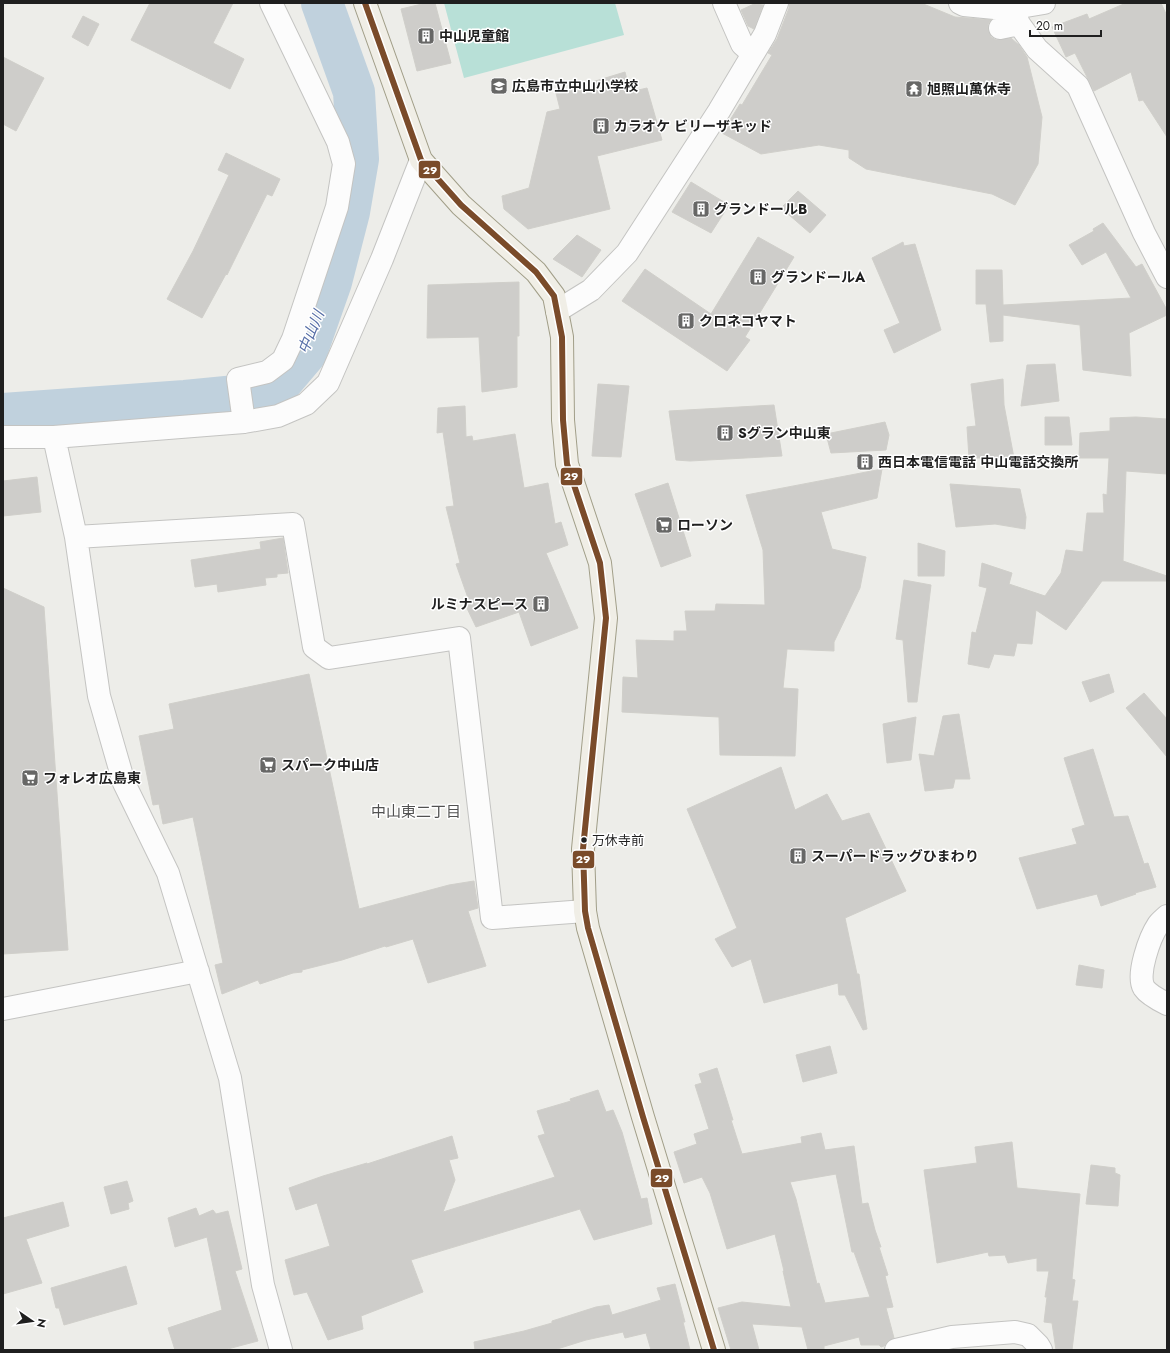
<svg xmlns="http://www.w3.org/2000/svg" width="1170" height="1353" font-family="Jost,'Noto Sans JP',sans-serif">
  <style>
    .pitch { fill: #b8e0d7 }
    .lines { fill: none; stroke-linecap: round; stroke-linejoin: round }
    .river { stroke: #c0d1dd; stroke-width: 42 }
    .building { fill: #cecdca; stroke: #d0cfca; fill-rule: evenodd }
    .minor-casing { stroke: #c4c4c2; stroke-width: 24 }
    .major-casing { stroke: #a19e88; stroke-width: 24 }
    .minor { stroke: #fcfcfc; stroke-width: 22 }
    .major { stroke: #f0eee6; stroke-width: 22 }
    .bus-1-casing { stroke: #fff; stroke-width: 9 }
    .bus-1 { stroke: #7a4b2a; stroke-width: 6 }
    .bus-dot { fill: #1f1f1f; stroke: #fff; stroke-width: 1.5 }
    .labels { text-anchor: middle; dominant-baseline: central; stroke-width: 3; stroke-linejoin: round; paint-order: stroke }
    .bus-label { font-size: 13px; fill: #1f1f1f; stroke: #fff; text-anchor: start }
    .poi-label { font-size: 14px; font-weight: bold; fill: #1f1f1f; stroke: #fff; text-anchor: start }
    .water-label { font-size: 15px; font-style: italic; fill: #556da6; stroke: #fff }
    .neighbourhood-label { font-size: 15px; fill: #525252; stroke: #fff }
    .line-badge { stroke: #fff; stroke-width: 1.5 }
    .badge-label { font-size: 11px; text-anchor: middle; font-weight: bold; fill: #fff }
  </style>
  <rect width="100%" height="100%" fill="#edede9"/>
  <path class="pitch" d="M 444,3 L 615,3 L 624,35 L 464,78 Z"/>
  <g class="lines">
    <path class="river" d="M 3,414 L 185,401 L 257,394 L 278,386 L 306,353 L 331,282 L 349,212 L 358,159 L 354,92 L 322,3"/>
  </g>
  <path class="building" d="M 150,3 L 233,3 L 213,43 L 244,59 L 230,89 L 131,40 Z
    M 426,3 L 435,3 L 451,63 L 417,71 L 401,9 Z
    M 789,3 L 921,3 L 955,17 L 991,20 L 988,24 L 988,30 L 991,37 L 996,40 L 1011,38 L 1019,45 L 1027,57 L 1042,117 L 1038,164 L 1015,205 L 992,194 L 866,169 L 849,158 L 849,150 L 819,145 L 761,154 L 722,133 L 740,104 L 742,105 L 772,55 L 768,53 L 777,39 L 789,8 Z
    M 1126,3 L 1161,3 L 1167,16 L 1167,137 L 1143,100 L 1139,101 L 1131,72 L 1094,91 L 1075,53 L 1066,57 L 1052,27 L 1087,14 L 1089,19 Z
    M 754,4 L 763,5 L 754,29 L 748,26 L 741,10 Z
    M 83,16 L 99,24 L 88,46 L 72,37 Z
    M 3,57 L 44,78 L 16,131 L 3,124 Z
    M 625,72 L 630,92 L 647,88 L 662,140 L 597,156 L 610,209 L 528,229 L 504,209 L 502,196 L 529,188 L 547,112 L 560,109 L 556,93 Z
    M 226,153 L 280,179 L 272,196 L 267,194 L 227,275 L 226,274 L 202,318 L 167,299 L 193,251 L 229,175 L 218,170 Z
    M 691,182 L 729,205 L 711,233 L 672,212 Z
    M 798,191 L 826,215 L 810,233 L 781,208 Z
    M 1103,223 L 1136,267 L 1142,264 L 1167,310 L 1167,315 L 1129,333 L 1131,376 L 1083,370 L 1080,325 L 1003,315 L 1003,341 L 990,342 L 986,304 L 976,304 L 976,270 L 1002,270 L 1003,305 L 1131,298 L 1106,252 L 1082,265 L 1069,245 L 1094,231 L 1093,229 Z
    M 577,235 L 601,250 L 582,277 L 553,259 Z
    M 758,237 L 794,257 L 745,337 L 750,340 L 727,371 L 622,301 L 645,269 L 711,314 Z
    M 903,242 L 904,246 L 915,244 L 941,330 L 894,353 L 884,330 L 900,323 L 872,258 Z
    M 519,282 L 519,336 L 517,336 L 517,387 L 482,392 L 479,337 L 427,338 L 428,285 Z
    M 1055,364 L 1059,401 L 1021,406 L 1027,365 Z
    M 1003,379 L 1004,405 L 1014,458 L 969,458 L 967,427 L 976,426 L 971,384 Z
    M 598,384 L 629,386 L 621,457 L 592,456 Z
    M 774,405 L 782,456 L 690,461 L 676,460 L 669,411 Z
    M 465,406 L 466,437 L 472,436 L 473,441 L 515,434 L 524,488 L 548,483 L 555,524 L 561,522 L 568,545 L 546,553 L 578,628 L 531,646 L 519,612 L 476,627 L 463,600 L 468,598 L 456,564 L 460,563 L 446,507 L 454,506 L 443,432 L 437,433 L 438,408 Z
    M 1045,417 L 1069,417 L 1072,445 L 1045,445 Z
    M 1136,417 L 1167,419 L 1167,474 L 1126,471 L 1123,561 L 1167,576 L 1167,581 L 1102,581 L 1066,630 L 1036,610 L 1032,644 L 1017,643 L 1014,656 L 994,654 L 989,668 L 968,664 L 972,632 L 976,633 L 987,588 L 979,586 L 982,563 L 1012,573 L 1009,584 L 1045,596 L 1061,573 L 1066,550 L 1083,552 L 1087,513 L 1104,513 L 1103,494 L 1107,495 L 1109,458 L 1079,458 L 1080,433 L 1110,431 L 1110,418 Z
    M 885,422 L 889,435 L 886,450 L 831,453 L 826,434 Z
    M 882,469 L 877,498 L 821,512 L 832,549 L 866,557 L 860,588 L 834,642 L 834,651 L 787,649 L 783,688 L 798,689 L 795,756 L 720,755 L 719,717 L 622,712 L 623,677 L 638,678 L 636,640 L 674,641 L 674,631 L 687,631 L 685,611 L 715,611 L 716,604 L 765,605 L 763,550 L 746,495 Z
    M 37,477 L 41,512 L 3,516 L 3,481 Z
    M 668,483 L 691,556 L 661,567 L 635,494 Z
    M 950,484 L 1020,489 L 1026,517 L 1025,529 L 995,524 L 956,527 Z
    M 283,538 L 288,573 L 277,574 L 277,577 L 265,578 L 266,585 L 218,592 L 217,584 L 195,587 L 191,560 L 261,549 L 260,542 Z
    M 918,543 L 945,551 L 944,576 L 918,576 Z
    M 904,580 L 931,585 L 917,702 L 908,702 L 903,640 L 896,639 Z
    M 3,588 L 44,607 L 68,950 L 3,954 Z
    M 309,674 L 359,909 L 449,885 L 474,881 L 478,908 L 468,911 L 486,966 L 428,983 L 413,939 L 386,947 L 385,946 L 342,960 L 302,970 L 302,972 L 293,973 L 260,984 L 258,980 L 222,994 L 215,965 L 223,963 L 193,817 L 163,824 L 159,804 L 153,805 L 139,736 L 174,729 L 169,704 Z
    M 1109,674 L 1114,692 L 1090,702 L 1082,682 Z
    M 1144,693 L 1167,719 L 1167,757 L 1126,708 Z
    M 959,714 L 970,779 L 955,779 L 953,788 L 925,791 L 919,754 L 934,756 L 943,716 Z
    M 916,717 L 911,760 L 887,763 L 883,724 Z
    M 1093,749 L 1114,817 L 1128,816 L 1144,864 L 1148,863 L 1156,887 L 1135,893 L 1136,894 L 1101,906 L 1097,894 L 1037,909 L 1019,858 L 1077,844 L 1072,829 L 1085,825 L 1064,758 Z
    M 781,767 L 795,810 L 827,794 L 842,821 L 869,813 L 906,891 L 845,918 L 857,974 L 859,974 L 867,1029 L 863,1030 L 845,995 L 839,995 L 838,983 L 764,1003 L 751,959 L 732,967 L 715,939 L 737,928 L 687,809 Z
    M 1079,965 L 1104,970 L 1102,988 L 1076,985 Z
    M 830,1046 L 837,1073 L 803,1082 L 796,1055 Z
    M 717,1068 L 733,1120 L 731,1120 L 742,1154 L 802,1143 L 801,1137 L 821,1133 L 825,1150 L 854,1146 L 862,1204 L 868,1203 L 875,1230 L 881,1247 L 879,1247 L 888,1275 L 885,1276 L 893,1307 L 886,1308 L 894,1338 L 888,1341 L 884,1346 L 881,1347 L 879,1345 L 861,1345 L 859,1337 L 824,1346 L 824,1350 L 808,1350 L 802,1327 L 752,1324 L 759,1350 L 731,1350 L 718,1308 L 742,1302 L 791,1307 L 783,1271 L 784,1271 L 775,1234 L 727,1249 L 710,1193 L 702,1177 L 684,1183 L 674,1152 L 697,1144 L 694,1134 L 709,1129 L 695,1085 L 702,1083 L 699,1074 ZM 836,1174 L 852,1252 L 854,1252 L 870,1297 L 825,1303 L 819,1283 L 817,1284 L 796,1199 L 790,1182 Z
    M 598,1090 L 606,1112 L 613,1110 L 622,1132 L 641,1199 L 647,1198 L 652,1224 L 594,1240 L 580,1209 L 411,1260 L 423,1292 L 361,1316 L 363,1329 L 328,1340 L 307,1292 L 294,1295 L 285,1260 L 330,1246 L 317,1203 L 296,1210 L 289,1188 L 323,1176 L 367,1163 L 367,1164 L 452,1136 L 458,1158 L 449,1160 L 455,1180 L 443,1212 L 555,1177 L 538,1136 L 545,1134 L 537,1111 L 571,1101 L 570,1099 Z
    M 1012,1142 L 1017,1188 L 1080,1194 L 1072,1279 L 1075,1280 L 1072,1301 L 1078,1301 L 1072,1350 L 1056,1350 L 1052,1323 L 1044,1322 L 1047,1297 L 1045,1297 L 1049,1271 L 1037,1271 L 1037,1258 L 1008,1263 L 1005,1255 L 989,1256 L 988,1252 L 937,1263 L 924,1170 L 977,1163 L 975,1147 Z
    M 1091,1165 L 1115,1168 L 1115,1173 L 1120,1175 L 1118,1206 L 1086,1204 Z
    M 127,1181 L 133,1201 L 128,1203 L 129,1209 L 111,1214 L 104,1187 Z
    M 63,1202 L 69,1226 L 26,1239 L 42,1283 L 3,1294 L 3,1218 Z
    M 196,1208 L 199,1216 L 213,1210 L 216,1214 L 228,1211 L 242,1269 L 235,1271 L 258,1341 L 224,1350 L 175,1350 L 168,1328 L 222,1310 L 207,1237 L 175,1247 L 168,1218 Z
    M 126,1266 L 137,1304 L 64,1325 L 59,1308 L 56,1308 L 51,1288 Z
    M 675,1284 L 685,1322 L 683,1322 L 690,1350 L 651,1350 L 646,1333 L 625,1338 L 623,1332 L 586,1340 L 554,1350 L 475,1350 L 474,1342 L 524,1331 L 552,1323 L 552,1321 L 596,1307 L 609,1305 L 612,1315 L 661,1300 L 657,1288 Z"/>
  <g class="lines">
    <g class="minor-casing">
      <path id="minor" d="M 724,3 L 742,44 L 753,54
        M 960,3 L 964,5 L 1005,9 L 1013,8 L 1014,3
        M 1044,3 L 1013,8 L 1019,24 L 1037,49 L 1078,86 L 1144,233 L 1167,277
        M 1000,28 L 1019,24
        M 557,311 L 591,290 L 627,253 L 719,111 L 765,34 L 777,3
        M 244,422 L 238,379 L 267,372 L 283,360 L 293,339 L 337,207 L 344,164 L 338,142 L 271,3
        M 3,437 L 54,437 L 244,422 L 278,416 L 306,404 L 328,383 L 382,259 L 421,160
        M 54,437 L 76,537 L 99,696 L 124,783 L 168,873 L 230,1078 L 263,1285 L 281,1350
        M 76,537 L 293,524 L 314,647 L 329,658 L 459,638 L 492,918 L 585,911
        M 1167,916 C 1164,919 1160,922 1158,925 C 1150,937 1136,975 1144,988 C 1148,994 1161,1001 1167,1004
        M 3,1009 L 198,971
        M 896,1350 L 952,1337 L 1015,1332 L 1028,1335 L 1038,1345 L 1041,1350"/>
    </g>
    <g class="major-casing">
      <path id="major" d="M 365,3 L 421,160 L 461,205 L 536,272 L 554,296 L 562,337 L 563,420 L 567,464 L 600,563 L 606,618 L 583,849 L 585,911 L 588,928 L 643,1117 L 714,1350"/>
    </g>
    <use href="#minor" class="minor"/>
    <use href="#major" class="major"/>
    <g class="bus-1-casing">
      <path id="bus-1" d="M 365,3 L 421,160 L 461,205 L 536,272 L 554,296 L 562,337 L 563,420 L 567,464 L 600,563 L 606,618 L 583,849 L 585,911 L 588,928 L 643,1117 L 714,1350"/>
    </g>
    <use href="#bus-1" class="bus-1"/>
  </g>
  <defs>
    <g id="building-square" transform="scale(0.9)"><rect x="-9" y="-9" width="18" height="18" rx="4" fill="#676766" stroke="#fff"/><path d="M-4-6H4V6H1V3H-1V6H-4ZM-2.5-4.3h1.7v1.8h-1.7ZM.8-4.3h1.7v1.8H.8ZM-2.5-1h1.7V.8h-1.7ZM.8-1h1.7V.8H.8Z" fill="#fff"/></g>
    <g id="school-square" transform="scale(0.9)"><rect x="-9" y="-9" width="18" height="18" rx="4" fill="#676766" stroke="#fff"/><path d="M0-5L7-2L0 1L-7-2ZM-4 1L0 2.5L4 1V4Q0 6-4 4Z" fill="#fff"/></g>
    <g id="temple-square" transform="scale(0.9)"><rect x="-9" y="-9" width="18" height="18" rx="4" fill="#676766" stroke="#fff"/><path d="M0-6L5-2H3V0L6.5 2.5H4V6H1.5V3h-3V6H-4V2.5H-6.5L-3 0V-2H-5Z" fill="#fff"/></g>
    <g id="supermarket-square" transform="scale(0.9)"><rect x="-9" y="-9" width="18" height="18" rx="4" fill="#676766" stroke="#fff"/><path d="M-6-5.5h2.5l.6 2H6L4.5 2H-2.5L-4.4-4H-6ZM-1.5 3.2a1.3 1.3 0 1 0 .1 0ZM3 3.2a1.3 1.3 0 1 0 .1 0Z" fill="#fff"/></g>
  </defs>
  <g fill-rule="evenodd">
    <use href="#building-square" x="426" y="36"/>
    <use href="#school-square" x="499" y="86"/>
    <use href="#temple-square" x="914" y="89"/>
    <use href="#building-square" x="601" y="126"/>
    <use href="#building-square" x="701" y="209"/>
    <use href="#building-square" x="758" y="277"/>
    <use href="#building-square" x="686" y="321"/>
    <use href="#building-square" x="725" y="433"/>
    <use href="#building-square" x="865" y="462"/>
    <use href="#supermarket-square" x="664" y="525"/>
    <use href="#building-square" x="541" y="604"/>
    <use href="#supermarket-square" x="268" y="765"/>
    <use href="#supermarket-square" x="30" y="778"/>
    <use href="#building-square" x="798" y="856"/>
  </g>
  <circle class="bus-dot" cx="584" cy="840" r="3.5"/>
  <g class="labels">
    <g class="bus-label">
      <text x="592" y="840">万休寺前</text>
    </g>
    <g class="poi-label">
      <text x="439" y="36">中山児童館</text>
      <text x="512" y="86">広島市立中山小学校</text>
      <text x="927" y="89">旭照山萬休寺</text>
      <text x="614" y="126">カラオケ ビリーザキッド</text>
      <text x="714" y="209">グランドールB</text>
      <text x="771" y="277">グランドールA</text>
      <text x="699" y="321">クロネコヤマト</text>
      <text x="738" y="433">Sグラン中山東</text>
      <text x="878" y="462">西日本電信電話 中山電話交換所</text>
      <text x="677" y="525">ローソン</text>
      <text x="528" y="604" text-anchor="end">ルミナスピース</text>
      <text x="281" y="765">スパーク中山店</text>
      <text x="43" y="778">フォレオ広島東</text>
      <text x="811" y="856">スーパードラッグひまわり</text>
    </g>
    <g class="water-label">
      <text transform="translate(311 332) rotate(-68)">中山川</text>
    </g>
    <g class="neighbourhood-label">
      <text x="416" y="812">中山東二丁目</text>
    </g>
  </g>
  <g class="line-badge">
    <rect x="418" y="160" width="23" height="19" rx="4" fill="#7a4b2a"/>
    <rect x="560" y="467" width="23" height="19" rx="4" fill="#7a4b2a"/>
    <rect x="572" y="850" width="23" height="19" rx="4" fill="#7a4b2a"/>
    <rect x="650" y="1168" width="23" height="20" rx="4" fill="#7a4b2a"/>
  </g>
  <g class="badge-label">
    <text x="430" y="174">29</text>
    <text x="571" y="480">29</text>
    <text x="583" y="863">29</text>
    <text x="662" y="1182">29</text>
  </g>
  <rect width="1170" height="1353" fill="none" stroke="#1f1f1f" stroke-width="8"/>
  <g transform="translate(32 1321) rotate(103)" stroke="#ffffff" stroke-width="3" paint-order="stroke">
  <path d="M0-3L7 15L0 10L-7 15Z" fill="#1f1f1f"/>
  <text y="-6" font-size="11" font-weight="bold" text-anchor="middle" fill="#1f1f1f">N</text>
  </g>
  <path d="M1030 30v6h71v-6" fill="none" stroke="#1f1f1f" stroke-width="2"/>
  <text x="1036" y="30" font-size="12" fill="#1f1f1f" stroke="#ffffff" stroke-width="3" paint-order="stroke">20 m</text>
</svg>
